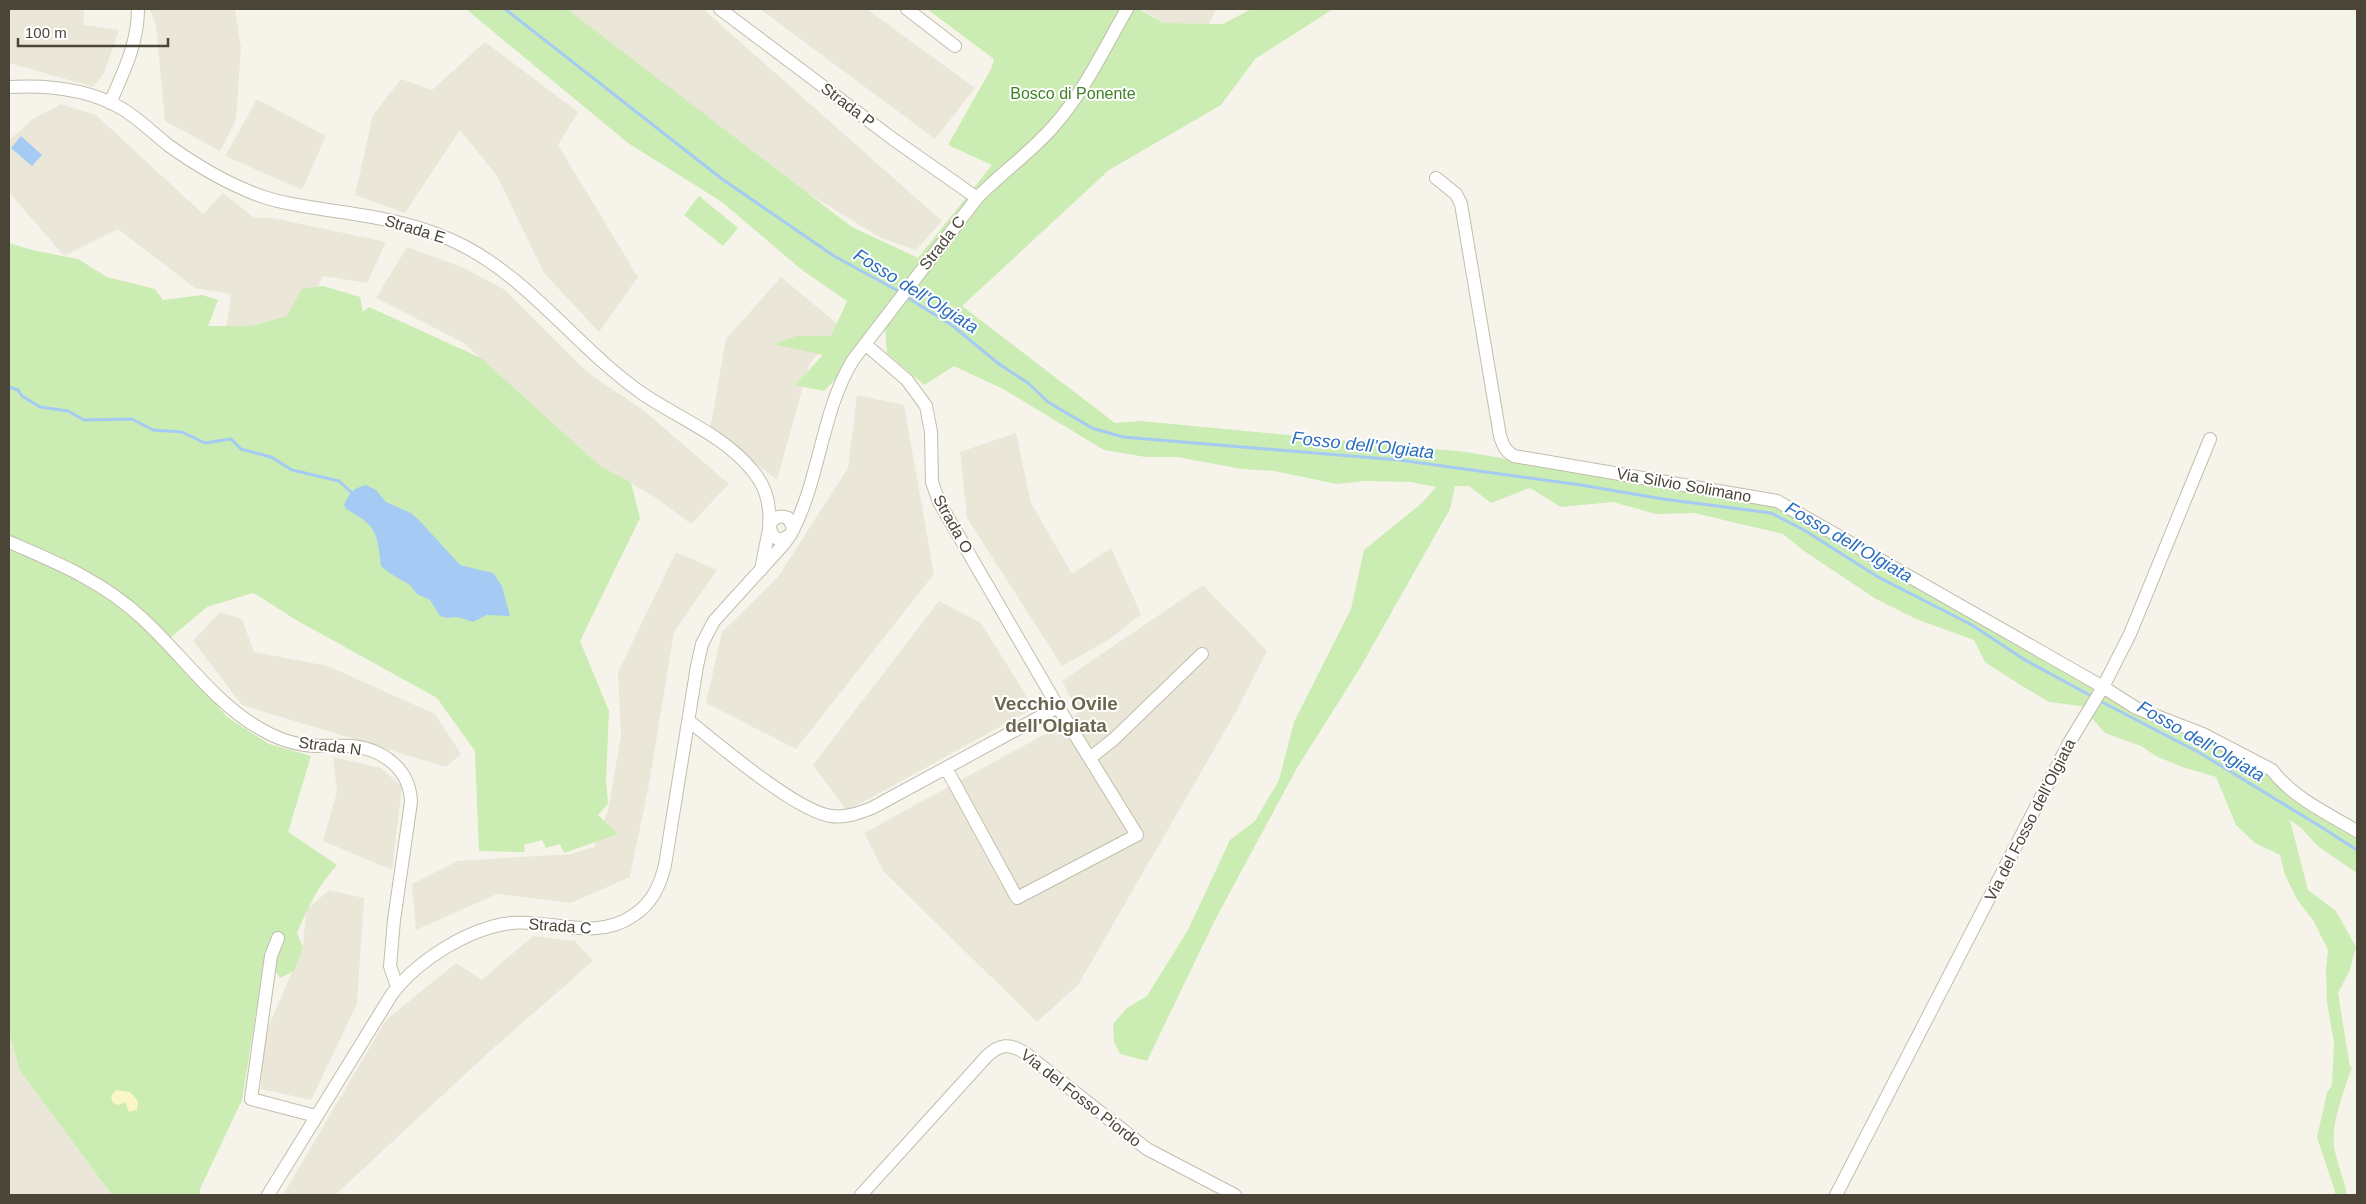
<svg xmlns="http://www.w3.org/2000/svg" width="2366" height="1204" font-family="Arial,sans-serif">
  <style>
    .residential { fill: #eae7d8 }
    .green { fill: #cbecb2 }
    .sand { fill: #fbf6c6 }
    .water { fill: #a5cbf5 }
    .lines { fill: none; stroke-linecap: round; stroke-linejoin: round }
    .stream { stroke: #a5cbf5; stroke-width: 3 }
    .minor-casing { stroke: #c2bdac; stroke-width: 14 }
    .minor { stroke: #fff; stroke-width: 12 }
    .labels { text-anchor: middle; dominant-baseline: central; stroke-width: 4; stroke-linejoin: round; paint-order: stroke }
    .park-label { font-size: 16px; fill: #3e8126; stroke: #fff }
    .street-label { font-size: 16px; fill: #4b4538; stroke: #fff }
    .water-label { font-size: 18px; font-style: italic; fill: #296ebe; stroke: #fff }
    .quarter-label { font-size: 19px; font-weight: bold; fill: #6e654e; stroke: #fff }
  </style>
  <rect width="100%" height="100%" fill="#f6f4ea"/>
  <path class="residential" d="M 9,9 L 84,9 L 83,25 L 119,30 L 104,73 L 93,87 L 9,63 Z
    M 150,9 L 235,9 L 241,48 L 236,120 L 220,151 L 165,121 L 156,26 Z
    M 567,9 L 703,9 L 942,221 L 916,250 L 881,238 L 773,172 Z
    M 760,9 L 867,9 L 975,88 L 935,139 Z
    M 1142,9 L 1216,9 L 1209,24 L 1163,23 Z
    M 485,42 L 578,112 L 558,145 L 638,277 L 599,332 L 544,273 L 497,176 L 460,130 L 405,213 L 355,195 L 373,115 L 401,79 L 432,90 Z
    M 257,99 L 326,136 L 302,190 L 225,156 Z
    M 61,104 L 96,115 L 203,214 L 223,193 L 254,218 L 273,218 L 386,242 L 367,283 L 323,276 L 295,332 L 225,335 L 231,294 L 195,288 L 118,229 L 64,256 L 9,192 L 9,140 L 33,119 Z
    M 407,247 L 464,268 L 505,290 L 587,372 L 643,410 L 729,484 L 691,524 L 658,499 L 599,465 L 464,343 L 376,298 Z
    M 781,277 L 840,326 L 809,365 L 777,480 L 710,429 L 726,339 Z
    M 857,395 L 904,405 L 934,574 L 796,749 L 706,703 L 722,632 L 778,577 L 848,468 Z
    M 1016,433 L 1031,503 L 1072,574 L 1111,548 L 1141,614 L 1110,639 L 1062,666 L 967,518 L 960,452 Z
    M 676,552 L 717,570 L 674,632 L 650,779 L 630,877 L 571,903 L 497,894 L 416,930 L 412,884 L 457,861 L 571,854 L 594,847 L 608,810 L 621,736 L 618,672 Z
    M 1203,585 L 1267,651 L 1237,710 L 1078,985 L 1037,1022 L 884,872 L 864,833 L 1056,728 L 1078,713 L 1062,681 Z
    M 939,601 L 981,623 L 1034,708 L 847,811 L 813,765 Z
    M 220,612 L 242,619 L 254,652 L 328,666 L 435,714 L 461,754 L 446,767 L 242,705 L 193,641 Z
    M 333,757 L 381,768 L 402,787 L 392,870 L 323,841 L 337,792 Z
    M 329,890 L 364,898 L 357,1004 L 311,1100 L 261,1089 L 263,1039 L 303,947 L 306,910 Z
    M 533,936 L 575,941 L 593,961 L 489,1052 L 335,1195 L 283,1195 L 386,1020 L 456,963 L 482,980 Z
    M 9,1032 L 20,1071 L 112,1195 L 9,1195 Z"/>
  <path class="green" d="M 466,9 L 567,9 L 852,227 L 918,258 L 992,165 L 948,145 L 992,67 L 994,59 L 927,9 L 1139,9 L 1163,23 L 1223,24 L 1251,9 L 1333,9 L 1255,59 L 1221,105 L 1109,170 L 962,306 L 1115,423 L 1141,421 L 1466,452 L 1774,505 L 2096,687 L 2141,717 L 2236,755 L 2357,835 L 2357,873 L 2319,847 L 2301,828 L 2290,820 L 2308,890 L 2336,911 L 2356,947 L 2349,972 L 2338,993 L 2350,1067 L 2348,1069 L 2352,1066 C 2345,1091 2331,1120 2334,1146 C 2336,1160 2344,1179 2347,1195 L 2336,1195 L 2317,1137 L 2327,1093 L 2332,1085 L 2334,1042 L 2327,1003 L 2326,969 L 2328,950 L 2313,920 L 2298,901 L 2285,875 L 2280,855 L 2255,843 L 2236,825 L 2216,777 L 2182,767 L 2156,756 L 2141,746 L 2105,733 L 2081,706 L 2049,702 L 2019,684 L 1985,662 L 1974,640 L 1916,619 L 1876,599 L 1804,551 L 1783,534 L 1694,513 L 1656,514 L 1613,502 L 1561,507 L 1530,488 L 1491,503 L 1469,486 L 1455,486 L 1450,509 L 1360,668 L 1297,768 L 1215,920 L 1147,1061 L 1120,1054 L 1114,1042 L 1113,1024 L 1127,1008 L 1147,996 L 1188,930 L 1230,840 L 1255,821 L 1279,780 L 1294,722 L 1351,609 L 1364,550 L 1422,503 L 1436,487 L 1411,482 L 1365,481 L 1337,484 L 1274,471 L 1242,469 L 1177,457 L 1146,457 L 1104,450 L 1003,389 L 954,366 L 924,385 L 887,353 L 885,327 L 824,391 L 795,385 L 823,355 L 773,344 L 797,336 L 831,336 L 847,301 L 802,270 L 722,202 L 628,143 Z
    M 699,196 L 738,228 L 723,246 L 684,215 Z
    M 9,243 L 32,250 L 78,259 L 107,277 L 155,289 L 163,300 L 202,295 L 218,300 L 208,326 L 252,326 L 287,316 L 302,289 L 323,286 L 360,297 L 363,312 L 369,307 L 481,358 L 599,465 L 631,483 L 640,518 L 580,641 L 609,711 L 606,782 L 608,804 L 598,815 L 618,834 L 564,853 L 560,844 L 546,848 L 542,840 L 524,845 L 525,852 L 479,851 L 475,751 L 437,698 L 296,620 L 257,595 L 253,593 L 207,607 L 163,644 L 227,717 L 269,744 L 311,756 L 288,832 L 337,865 C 319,884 307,909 297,933 L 303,947 L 294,971 L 280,978 L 265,957 L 242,1100 L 200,1189 L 200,1195 L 112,1195 L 20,1071 L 9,1032 Z"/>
  <path class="sand" d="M 116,1090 L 130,1092 L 138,1101 L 137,1110 L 129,1112 L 125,1102 L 118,1105 L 113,1103 L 111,1096 Z"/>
  <path class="water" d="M 21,136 L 42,155 L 32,166 L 11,148 Z
    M 366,485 L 376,490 L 386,502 L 411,513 L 419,520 L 460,565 L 493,573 L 502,586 L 510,616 L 487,615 L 473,622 L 458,617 L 447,618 L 440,616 L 430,600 L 417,594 L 410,585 L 391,574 L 381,566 C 377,532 377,526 346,509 L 344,505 C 349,493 353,488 366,485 Z"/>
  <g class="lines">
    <path class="stream" d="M 505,9 L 722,179 L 834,256 L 900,292
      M 905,296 L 953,326 L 999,364 L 1028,383 L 1048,402 L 1092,428 L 1123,437 L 1399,460 L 1581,485 L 1663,499 L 1771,513 L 1804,530 L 1878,577 L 1972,625 L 2025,660 L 2093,697
      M 9,387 L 18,390 L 22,396 L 40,407 L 68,411 L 84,420 L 132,419 L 153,430 L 182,432 L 205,443 L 231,439 L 241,449 L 271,457 L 292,470 L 339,481 L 351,492
      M 2098,700 L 2200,753 L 2318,825 L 2357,850"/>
    <g class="minor-casing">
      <path id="minor" d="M 720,9 L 893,139 L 977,198
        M 907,9 L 955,46
        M 9,87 C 45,85 88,89 121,108 C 138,118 153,133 168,145 C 193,163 219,179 248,191 C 273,202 301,206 328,210 C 370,216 410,222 449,239 C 526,272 575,347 643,394 C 680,419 723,435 752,470 C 766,486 771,505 769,526
        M 110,103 C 124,71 138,43 138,9
        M 1436,178 L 1456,194 L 1461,204 L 1500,436 C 1503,445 1505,451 1514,456 L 1777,501 L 2103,687 L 2136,708 L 2203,734 L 2272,770 C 2292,797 2328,814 2357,831
        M 865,344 L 907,380 L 926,406 L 931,432 L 932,482 L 939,502 L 1058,707 L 1137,835 L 1017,898 L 946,768
        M 793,530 C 820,477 822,410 853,360 L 977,198 C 1001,173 1029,154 1052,128 C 1083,94 1104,49 1127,9
        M 9,542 C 58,563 104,582 143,619 C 181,654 215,703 259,728 C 272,736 290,743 305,745 C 320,747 336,745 351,746 C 383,749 410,769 411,802 L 394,920 L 390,966 L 397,987
        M 761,570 L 769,529
        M 689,721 C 719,745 796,811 831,816 C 846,818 859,813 872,808 L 1058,707
        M 1090,758 L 1114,739 L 1202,654
        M 278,938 L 271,956 L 251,1099 L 316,1116
        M 268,1195 L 392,994 C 418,960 469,928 511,923 C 553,919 596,942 634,915 C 652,903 660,886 665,865 L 697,666 L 702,644 L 714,621 L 783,545 L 791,534 L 793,527 L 788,518 C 779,514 773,518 769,526 L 773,536 L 779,540 L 789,536
        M 861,1195 L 987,1056 C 1000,1044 1010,1043 1025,1053 L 1147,1149 L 1235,1195
        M 1836,1195 L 2069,743 L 2103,687 L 2130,634 L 2210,439"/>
    </g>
    <use href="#minor" class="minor"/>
  </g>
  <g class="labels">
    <g class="park-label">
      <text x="1073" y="93">Bosco di Ponente</text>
    </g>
    <g class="street-label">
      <text transform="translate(848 105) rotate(37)">Strada P</text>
      <text transform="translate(415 229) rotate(17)">Strada E</text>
      <text transform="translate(942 243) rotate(-52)">Strada C</text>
      <text transform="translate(1684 485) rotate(10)">Via Silvio Solimano</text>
      <text transform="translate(953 524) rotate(61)">Strada O</text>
      <text transform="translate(330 746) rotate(7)">Strada N</text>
      <text transform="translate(2030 820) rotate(-63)">Via del Fosso dell'Olgiata</text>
      <text transform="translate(560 926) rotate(4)">Strada C</text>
      <text transform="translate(1081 1098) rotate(38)">Via del Fosso Piordo</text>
    </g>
    <g class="water-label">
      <text transform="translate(916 291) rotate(32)">Fosso dell’Olgiata</text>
      <text transform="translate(1363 445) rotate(6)">Fosso dell’Olgiata</text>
      <text transform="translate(1849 542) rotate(30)">Fosso dell’Olgiata</text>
      <text transform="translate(2201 741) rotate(30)">Fosso dell’Olgiata</text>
    </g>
    <g class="quarter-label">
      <text x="1056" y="703">Vecchio Ovile<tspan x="1056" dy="22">dell'Olgiata</tspan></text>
    </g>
  </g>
  <rect width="2366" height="1204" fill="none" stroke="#4b4538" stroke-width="20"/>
  <path d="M18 38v8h150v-8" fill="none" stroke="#4b4538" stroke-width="2.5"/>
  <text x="25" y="38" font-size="15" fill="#4b4538" stroke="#ffffff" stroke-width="4" paint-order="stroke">100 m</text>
</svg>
